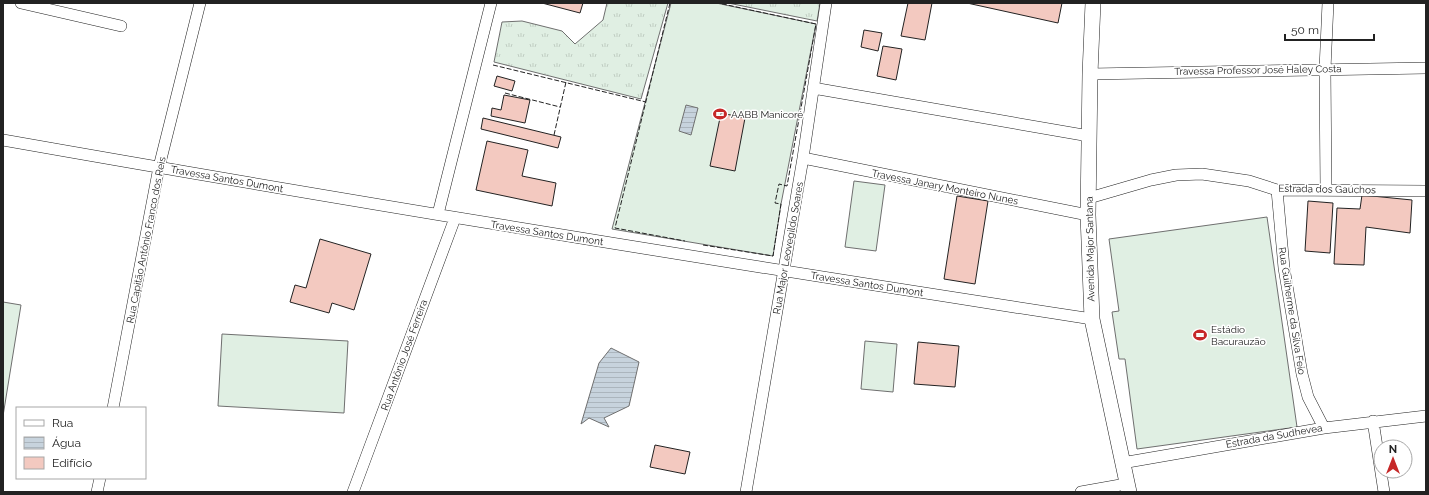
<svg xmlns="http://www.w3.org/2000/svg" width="1429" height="495" font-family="Raleway,sans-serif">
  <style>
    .grass { fill: url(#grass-tufts); stroke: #6f6f6f }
    .pitch { fill: #e0efe3; stroke: #6f6f6f }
    .water { fill: url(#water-rules); stroke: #6f6f6f }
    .building { fill: #f3c9c0; stroke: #222 }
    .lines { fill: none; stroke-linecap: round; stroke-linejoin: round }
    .street-casing { stroke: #222; stroke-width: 12 }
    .secondary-casing { stroke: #222; stroke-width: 16 }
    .street { stroke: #fff; stroke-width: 11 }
    .secondary { stroke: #fff; stroke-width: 15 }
    .fence { stroke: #222; stroke-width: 1; stroke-dasharray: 5 2; stroke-linecap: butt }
    .labels { text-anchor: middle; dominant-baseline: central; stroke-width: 3; stroke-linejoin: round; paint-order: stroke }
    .street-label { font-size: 10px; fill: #222; stroke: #fff }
    .poi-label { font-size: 10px; fill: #222; stroke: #fff; text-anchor: start }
  </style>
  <defs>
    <pattern id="grass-tufts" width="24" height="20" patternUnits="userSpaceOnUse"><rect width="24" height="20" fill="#e0efe3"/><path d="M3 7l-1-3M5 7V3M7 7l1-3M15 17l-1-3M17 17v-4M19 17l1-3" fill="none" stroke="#c0cdc2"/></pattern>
    <pattern id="water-rules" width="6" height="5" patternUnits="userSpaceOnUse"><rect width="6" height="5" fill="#c7d3dd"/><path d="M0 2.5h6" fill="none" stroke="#abb5bd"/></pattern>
  </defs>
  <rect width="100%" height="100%" fill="#fff"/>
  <path class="grass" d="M 607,3 L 668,3 L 641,99 L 494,62 L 502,22 L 522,21 L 562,31 L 575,44 L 603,20 Z
    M 728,3 L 820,3 L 817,21 Z"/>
  <path class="pitch" d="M 671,3 L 716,3 L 816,24 L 781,204 L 773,256 L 612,229 Z
    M 854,181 L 885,185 L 876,251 L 845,247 Z
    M 1267,217 L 1297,427 L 1137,449 L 1125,359 L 1119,359 L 1112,312 L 1119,311 L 1109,239 Z
    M 3,302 L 21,305 L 3,416 Z
    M 222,334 L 348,341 L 344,413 L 218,406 Z
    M 865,341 L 897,344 L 893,392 L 861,389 Z"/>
  <path class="water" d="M 686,105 L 698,108 L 691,135 L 679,131 Z
    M 611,348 L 639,362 L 629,406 L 604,418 L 609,427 L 589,418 L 581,424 L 599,363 Z"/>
  <path class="building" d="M 542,3 L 583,3 L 580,13 Z
    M 908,3 L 932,3 L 925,40 L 901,36 Z
    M 967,3 L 1062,3 L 1058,23 Z
    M 864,30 L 882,33 L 878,51 L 861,47 Z
    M 883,46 L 902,49 L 896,80 L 877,76 Z
    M 497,76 L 515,81 L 512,91 L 494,86 Z
    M 504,95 L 530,100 L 525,123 L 491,116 L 492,108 L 501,110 Z
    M 721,113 L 745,118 L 735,171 L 710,166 Z
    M 483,118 L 561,137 L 558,148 L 481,129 Z
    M 487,141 L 528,150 L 522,176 L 556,183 L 552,206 L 476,190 Z
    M 1362,195 L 1412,200 L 1410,233 L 1366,227 L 1364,265 L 1334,264 L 1337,208 L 1360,209 Z
    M 957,196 L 988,201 L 975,284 L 944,279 Z
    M 1308,201 L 1333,203 L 1330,253 L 1305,251 Z
    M 320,239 L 371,254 L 354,310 L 332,303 L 329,313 L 290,302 L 295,285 L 306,288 Z
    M 918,342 L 959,346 L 955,387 L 914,384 Z
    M 655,445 L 690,452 L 685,474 L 650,467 Z"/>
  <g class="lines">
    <g class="street-casing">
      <path id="street" d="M 21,3 L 121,26
        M 1090,74 L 1426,68
        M 813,88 L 1089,136
        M 3,140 C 365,204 728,263 1092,319
        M 803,158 L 1088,215
        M 1277,190 L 1284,268 L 1302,374 L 1308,397 L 1324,428
        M 1326,190 L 1325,69 L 1328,3
        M 1089,198 L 1151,180 L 1176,175 L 1202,174 L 1249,181 L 1277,190 L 1426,191
        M 438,214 L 491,3
        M 113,408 L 159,167 L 200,3
        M 1373,421 L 1384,492
        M 1122,463 L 1324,428 L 1426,416
        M 97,492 L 100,478
        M 353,492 L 455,218
        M 746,492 L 803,158 L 826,3
        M 1081,492 L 1126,484"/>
    </g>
    <g class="secondary-casing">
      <path id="secondary" d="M 1093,3 L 1090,74 L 1088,215 L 1092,319 L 1129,492"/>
    </g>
    <use href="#street" class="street"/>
    <use href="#secondary" class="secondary"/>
    <path class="fence" d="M 670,3 L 615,228 L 685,241
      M 493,65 L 646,102
      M 505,93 L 560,107
      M 554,135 L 566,82
      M 703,245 L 773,256 L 781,204 L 775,203 L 779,184 L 787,186 L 816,24 L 718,3"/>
  </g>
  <defs>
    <g id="stadium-bare" transform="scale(1.08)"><path d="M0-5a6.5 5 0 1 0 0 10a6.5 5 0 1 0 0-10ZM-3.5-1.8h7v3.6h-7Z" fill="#c62828" stroke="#fff" stroke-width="2.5" paint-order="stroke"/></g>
  </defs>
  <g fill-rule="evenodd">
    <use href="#stadium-bare" x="720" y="114"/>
    <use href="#stadium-bare" x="1200" y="335"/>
  </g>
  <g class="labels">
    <g class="street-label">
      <text transform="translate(1258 70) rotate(-1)">Travessa Professor José Haley Costa</text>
      <text transform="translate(227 179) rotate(10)">Travessa Santos Dumont</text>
      <text transform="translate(945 187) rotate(11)">Travessa Janary Monteiro Nunes</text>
      <text transform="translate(1327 189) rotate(1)">Estrada dos Gaúchos</text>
      <text transform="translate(547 233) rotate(9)">Travessa Santos Dumont</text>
      <text transform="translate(146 240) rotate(-79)">Rua Capitão Antônio Franco dos Reis</text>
      <text transform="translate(788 248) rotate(-80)">Rua Major Leovegildo Soares</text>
      <text transform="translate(1090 249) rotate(-91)">Avenida Major Santana</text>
      <text transform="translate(867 284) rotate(9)">Travessa Santos Dumont</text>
      <text transform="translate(1292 311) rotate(81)">Rua Guilherme da Silva Feio</text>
      <text transform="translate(404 355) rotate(-70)">Rua Antônio José Ferreira</text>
      <text transform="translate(1274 436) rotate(-10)">Estrada da Sudhevea</text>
    </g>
    <g class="poi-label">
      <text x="731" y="114">AABB Manicoré</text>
      <text x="1211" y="329">Estádio<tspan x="1211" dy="12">Bacurauzão</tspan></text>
    </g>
  </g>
  <rect width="1429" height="495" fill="none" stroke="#222222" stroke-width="8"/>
  <rect x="16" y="407" width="130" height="72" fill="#ffffff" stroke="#a7a7a7"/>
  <rect x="24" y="420" width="20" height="6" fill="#ffffff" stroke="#a7a7a7"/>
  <text x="52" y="427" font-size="12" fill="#222222">Rua</text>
  <rect x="24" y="437" width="20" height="12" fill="url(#water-rules)" stroke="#a7a7a7"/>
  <text x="52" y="447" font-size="12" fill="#222222">Água</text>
  <rect x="24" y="457" width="20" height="12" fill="#f3c9c0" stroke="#a7a7a7"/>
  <text x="52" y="467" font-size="12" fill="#222222">Edifício</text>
  <g transform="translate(1393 459)"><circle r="19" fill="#ffffff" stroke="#a7a7a7"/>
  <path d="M0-3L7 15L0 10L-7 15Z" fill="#c62828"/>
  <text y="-6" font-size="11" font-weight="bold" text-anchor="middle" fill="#222222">N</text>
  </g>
  <path d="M1285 34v6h89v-6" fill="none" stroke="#222222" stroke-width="2"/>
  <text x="1291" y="34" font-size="12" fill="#222222" stroke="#ffffff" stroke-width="3" paint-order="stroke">50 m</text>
</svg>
